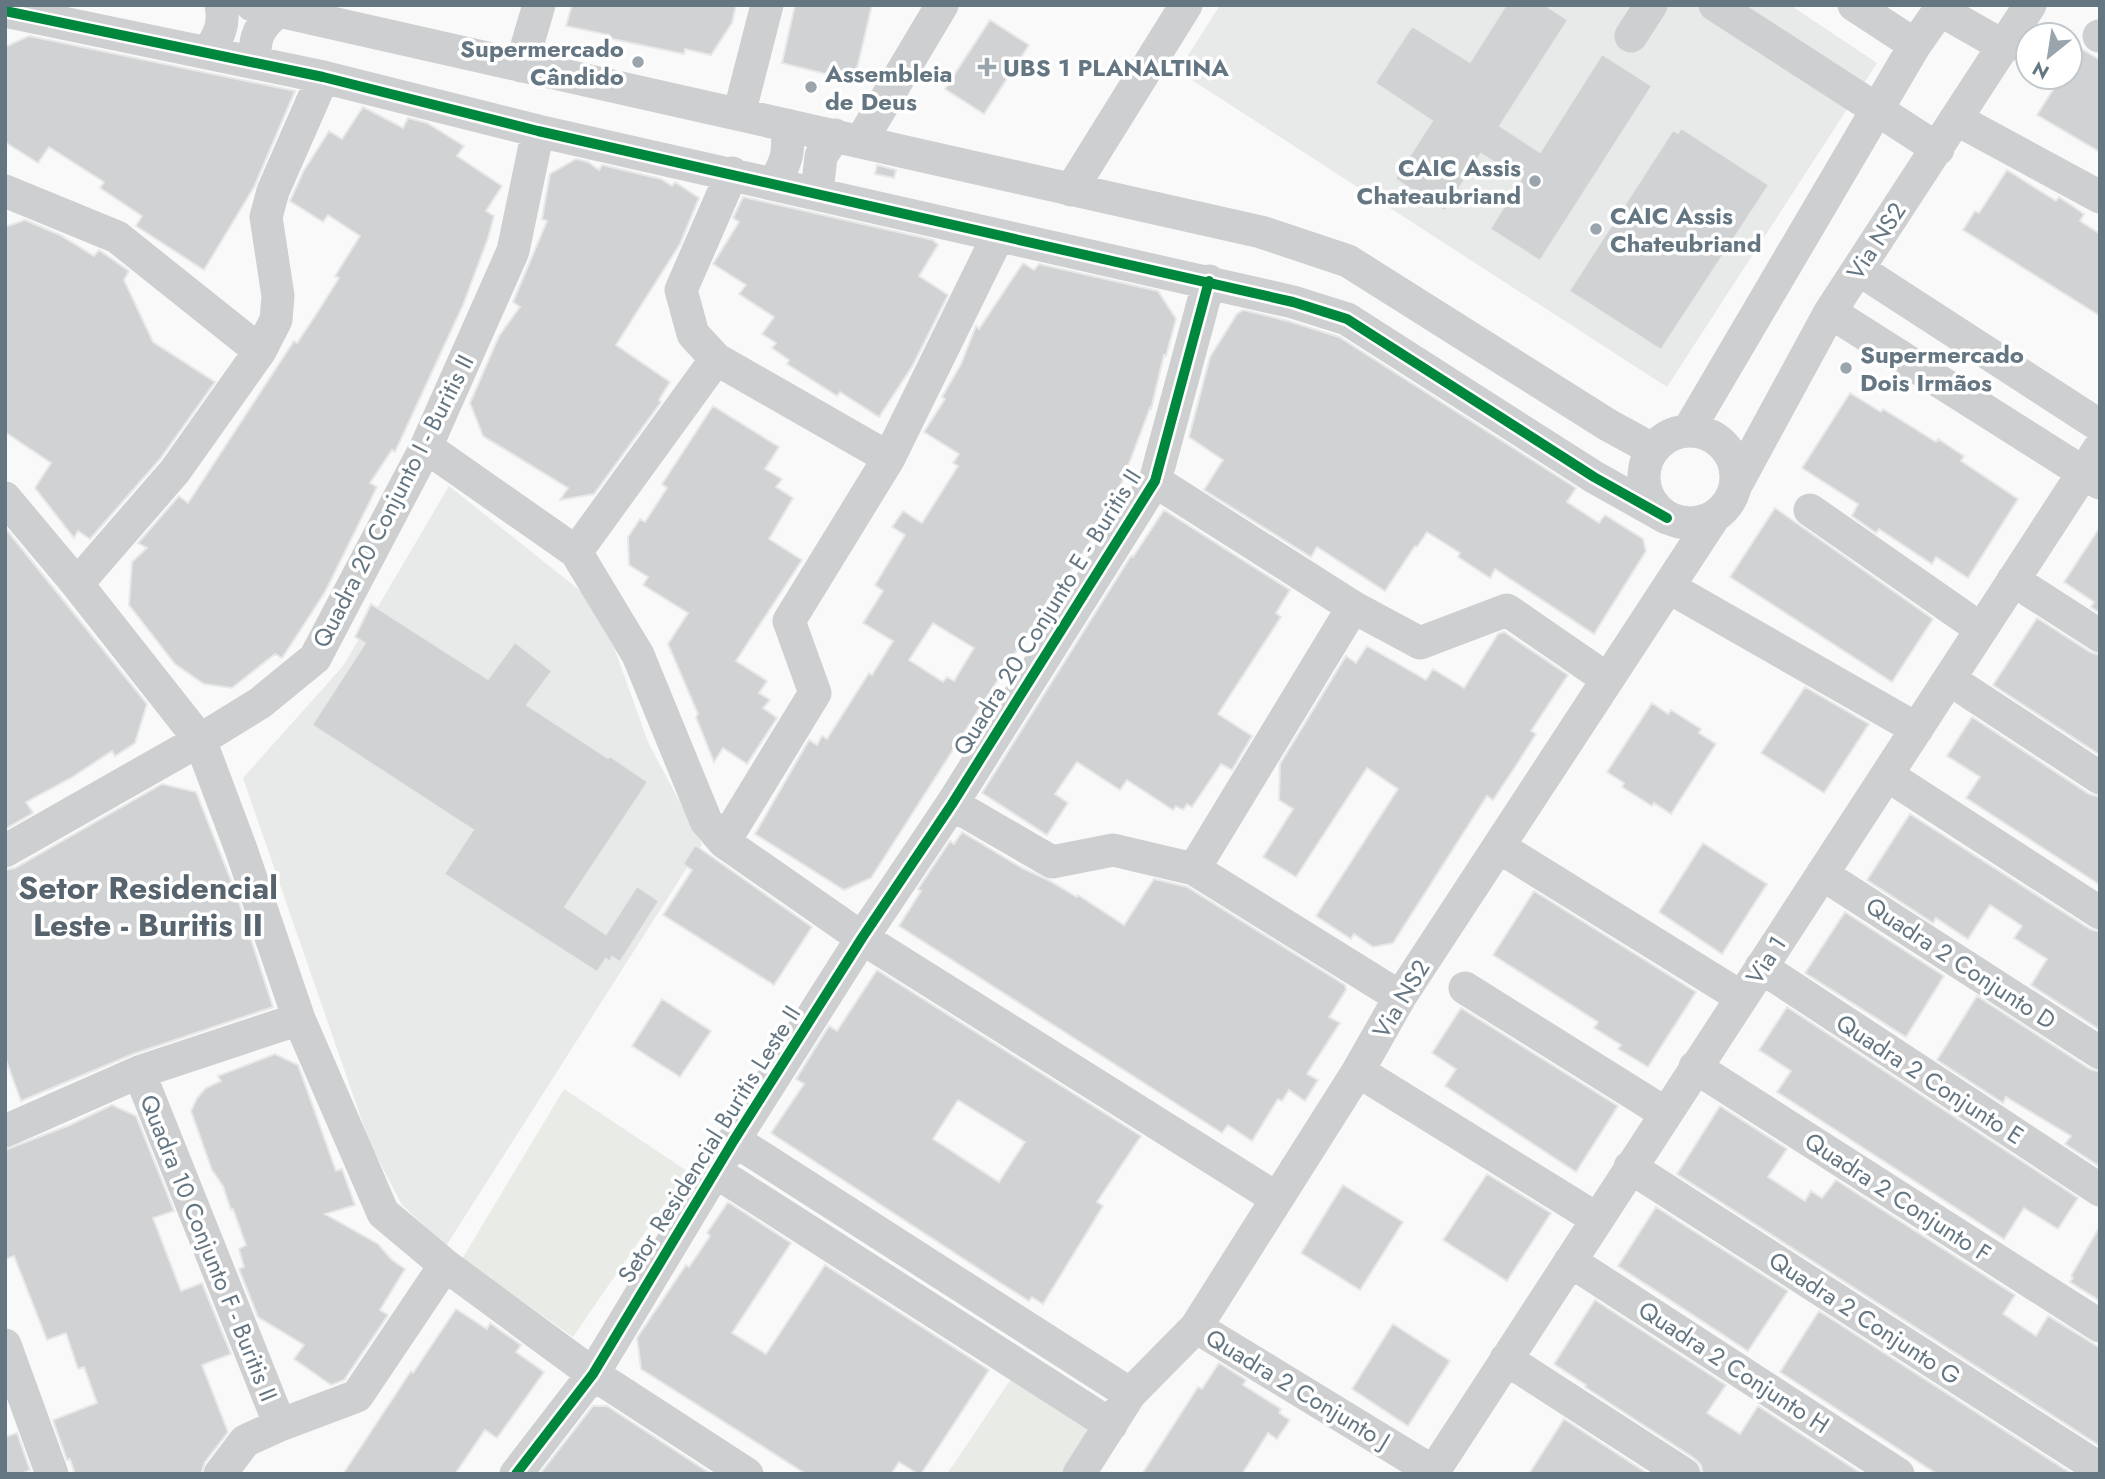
<svg xmlns="http://www.w3.org/2000/svg" width="2105" height="1479" font-family="Jost,sans-serif">
  <style>
    .built { fill: #e8e9e9 }
    .green { fill: #e8ebe6 }
    .building { fill: #d0d2d3; stroke: #e8e8e8; stroke-width: 2; fill-rule: evenodd }
    .lines { fill: none; stroke-linecap: round; stroke-linejoin: round }
    .minor { stroke: #cecfd0; stroke-width: 33 }
    .cycleway-casing { stroke: #fff; stroke-width: 15 }
    .cycleway { stroke: #00873e; stroke-width: 10 }
    .poi-dot { fill: #99a4ac; stroke: #fff; stroke-width: 2.5 }
    .labels { text-anchor: middle; dominant-baseline: central; stroke-width: 7; stroke-linejoin: round; paint-order: stroke }
    .poi-label { font-size: 24px; font-weight: bold; fill: #657683; stroke: #fff; text-anchor: start }
    .street-label { font-size: 24px; fill: #657683; stroke: #fff }
    .district-label { font-size: 32px; font-weight: bold; fill: #57646e; stroke: #fff }
  </style>
  <rect width="100%" height="100%" fill="#f9f9f9"/>
  <path class="built" d="M 1220,5 L 1790,5 L 1877,63 L 1667,387 L 1178,71 Z
    M 449,486 L 583,593 L 615,650 L 648,742 L 702,844 L 446,1246 L 402,1205 L 370,1144 L 243,778 L 343,666 Z"/>
  <path class="green" d="M 564,1089 L 687,1171 L 573,1337 L 462,1259 Z
    M 1011,1379 L 1091,1429 L 1063,1474 L 947,1474 Z"/>
  <path class="building" d="M 572,5 L 736,5 L 732,23 L 711,55 L 685,49 L 684,54 L 608,38 L 609,35 L 566,26 Z
    M 795,5 L 872,5 L 854,81 L 782,63 Z
    M 1506,5 L 1545,5 L 1568,20 L 1500,126 L 1540,152 L 1602,54 L 1652,86 L 1540,261 L 1490,229 L 1521,179 L 1481,154 L 1445,211 L 1395,179 L 1432,121 L 1375,83 L 1412,26 L 1470,62 Z
    M 990,20 L 1029,45 L 984,114 L 945,89 Z
    M 29,36 L 295,91 L 254,187 L 204,270 L 136,226 L 142,216 L 100,188 L 104,182 L 49,147 L 38,163 L 5,142 L 5,47 Z
    M 2080,48 L 2100,60 L 2100,152 L 2037,115 L 2061,77 L 2070,77 L 2070,64 Z
    M 363,107 L 403,128 L 408,118 L 427,123 L 464,146 L 457,156 L 502,186 L 486,211 L 494,216 L 488,238 L 463,305 L 395,452 L 392,450 L 370,483 L 377,487 L 325,592 L 303,626 L 282,658 L 275,654 L 232,688 L 204,684 L 175,664 L 129,605 L 132,562 L 147,548 L 138,543 L 179,496 L 188,503 L 294,341 L 297,343 L 319,310 L 339,278 L 335,276 L 360,236 L 328,215 L 323,222 L 290,201 L 303,172 L 329,131 L 342,139 Z
    M 1681,128 L 1769,185 L 1661,350 L 1569,291 L 1673,130 L 1678,133 Z
    M 576,159 L 588,162 L 599,170 L 602,165 L 661,179 L 672,186 L 675,182 L 699,198 L 680,244 L 616,345 L 670,382 L 659,400 L 661,402 L 594,494 L 560,500 L 568,488 L 483,436 L 470,403 L 499,336 L 520,307 L 513,302 L 547,221 L 542,219 L 550,174 Z
    M 877,165 L 896,170 L 894,178 L 875,174 Z
    M 2007,170 L 2056,201 L 2059,197 L 2084,214 L 2080,221 L 2100,234 L 2100,316 L 1963,230 L 1975,211 L 1979,213 Z
    M 743,197 L 933,240 L 938,245 L 919,276 L 948,295 L 913,365 L 879,417 L 840,392 L 837,396 L 787,364 L 789,360 L 772,348 L 776,343 L 762,334 L 774,317 L 739,294 L 746,285 L 713,264 L 739,222 L 733,218 Z
    M 25,220 L 60,235 L 94,256 L 99,250 L 129,271 L 124,280 L 153,342 L 215,382 L 160,459 L 90,539 L 78,531 L 74,538 L 35,488 L 51,463 L 5,432 L 5,227 Z
    M 1023,263 L 1034,270 L 1039,264 L 1158,291 L 1176,319 L 1166,356 L 1164,355 L 1151,409 L 1150,408 L 1122,482 L 1089,544 L 1026,636 L 871,878 L 844,890 L 755,834 L 809,740 L 817,745 L 822,736 L 827,739 L 869,673 L 872,675 L 893,641 L 863,623 L 883,591 L 875,585 L 905,535 L 892,527 L 903,511 L 922,523 L 958,466 L 953,463 L 959,454 L 924,432 L 945,399 L 942,397 L 961,364 L 976,326 L 979,329 ZM 933,623 L 974,648 L 954,681 L 947,677 L 943,682 L 909,660 Z
    M 1243,310 L 1288,321 L 1339,337 L 1576,488 L 1567,502 L 1599,523 L 1605,515 L 1643,539 L 1646,551 L 1594,634 L 1495,569 L 1490,578 L 1458,557 L 1460,553 L 1427,532 L 1417,547 L 1415,546 L 1385,591 L 1317,547 L 1311,557 L 1204,490 L 1223,460 L 1189,437 L 1210,357 L 1237,314 Z
    M 1850,393 L 1881,412 L 1883,409 L 1936,442 L 1938,439 L 1964,456 L 1961,461 L 2018,499 L 1968,578 L 1936,557 L 1932,564 L 1879,529 L 1876,533 L 1852,516 L 1858,504 L 1802,468 Z
    M 713,406 L 779,447 L 765,469 L 782,479 L 776,487 L 793,498 L 769,539 L 802,560 L 736,661 L 767,681 L 759,693 L 770,700 L 763,708 L 777,718 L 747,764 L 723,748 L 714,762 L 696,717 L 698,714 L 668,644 L 688,613 L 643,585 L 648,577 L 629,565 L 628,537 L 640,519 L 645,522 L 667,488 L 662,484 Z
    M 1775,508 L 1933,619 L 1892,682 L 1730,577 Z
    M 1164,510 L 1290,590 L 1276,613 L 1281,617 L 1218,714 L 1252,736 L 1232,770 L 1221,764 L 1192,807 L 1187,804 L 1183,810 L 1176,806 L 1173,810 L 1127,780 L 1120,790 L 1077,762 L 1055,794 L 1068,803 L 1047,835 L 982,793 L 1131,556 L 1133,557 Z
    M 2100,527 L 2100,613 L 2091,607 L 2094,602 L 2064,582 Z
    M 5,528 L 147,704 L 135,743 L 115,756 L 112,751 L 71,778 L 26,802 L 33,813 L 5,829 Z
    M 371,604 L 488,679 L 515,642 L 552,671 L 527,705 L 608,758 L 610,756 L 648,782 L 565,907 L 606,934 L 637,886 L 659,901 L 620,962 L 612,957 L 610,962 L 606,959 L 597,972 L 444,874 L 473,830 L 312,725 L 365,643 L 355,637 Z
    M 2037,618 L 2090,652 L 2100,655 L 2100,755 L 1993,685 Z
    M 1504,632 L 1568,675 L 1531,731 L 1536,734 L 1517,764 L 1493,800 L 1487,796 L 1393,943 L 1373,947 L 1354,934 L 1351,939 L 1316,916 L 1398,789 L 1367,768 L 1296,877 L 1263,857 L 1293,809 L 1279,800 L 1280,764 L 1346,656 L 1356,663 L 1367,646 L 1426,680 L 1433,669 L 1464,688 L 1498,634 Z
    M 1805,687 L 1869,724 L 1824,793 L 1761,753 Z
    M 1652,703 L 1668,714 L 1671,710 L 1701,729 L 1699,733 L 1716,744 L 1671,814 L 1654,803 L 1652,806 L 1622,787 L 1624,783 L 1607,772 Z
    M 1972,717 L 2089,794 L 2100,797 L 2100,885 L 1966,798 L 1980,777 L 1947,756 Z
    M 162,784 L 196,792 L 236,893 L 273,1007 L 133,1054 L 21,1101 L 5,1057 L 5,870 L 15,868 Z
    M 1910,814 L 2090,929 L 2100,932 L 2100,1030 L 2031,985 L 2047,959 L 2014,938 L 2022,926 L 1990,905 L 1968,939 L 1936,918 L 1933,923 L 1867,880 Z
    M 962,832 L 1022,868 L 1048,880 L 1077,897 L 1078,895 L 1124,925 L 1154,879 L 1187,887 L 1345,985 L 1346,990 L 1329,1017 L 1340,1023 L 1307,1074 L 1318,1080 L 1305,1101 L 1289,1090 L 1282,1101 L 1278,1099 L 1252,1141 L 1228,1125 L 1222,1133 L 899,926 L 921,891 L 918,889 L 950,841 L 954,844 Z
    M 1703,843 L 1767,884 L 1722,954 L 1659,912 Z
    M 695,845 L 812,927 L 774,985 L 663,915 L 692,870 L 683,864 Z
    M 1534,891 L 1696,992 L 1648,1067 L 1618,1049 L 1621,1045 L 1594,1028 L 1598,1022 L 1493,955 Z
    M 1845,912 L 1944,976 L 1906,1037 L 1805,973 Z
    M 877,970 L 1141,1136 L 1097,1202 L 1103,1206 L 1043,1304 L 1032,1297 L 1029,1301 L 999,1282 L 771,1133 L 804,1084 L 796,1079 L 829,1026 L 837,1031 ZM 958,1100 L 1025,1142 L 999,1182 L 933,1139 Z
    M 1977,996 L 2090,1069 L 2100,1072 L 2099,1166 L 2065,1144 L 2071,1136 L 2006,1097 L 2003,1103 L 1937,1060 Z
    M 662,999 L 711,1031 L 680,1077 L 632,1046 Z
    M 1787,1007 L 2078,1198 L 2058,1229 L 2024,1208 L 2004,1239 L 1777,1092 L 1791,1071 L 1759,1050 Z
    M 1461,1008 L 1618,1106 L 1576,1172 L 1445,1086 L 1456,1069 L 1432,1053 Z
    M 275,1054 L 298,1065 L 336,1171 L 342,1169 L 355,1205 L 325,1214 L 378,1244 L 392,1260 L 405,1269 L 380,1310 L 388,1315 L 344,1380 L 331,1385 L 294,1359 L 304,1345 L 258,1317 L 239,1269 L 244,1267 L 239,1249 L 246,1245 L 233,1209 L 231,1210 L 223,1186 L 212,1170 L 191,1111 L 197,1098 L 206,1088 L 221,1081 L 218,1076 Z
    M 112,1105 L 136,1116 L 174,1211 L 153,1218 L 181,1291 L 202,1283 L 231,1354 L 202,1365 L 228,1432 L 205,1462 L 201,1474 L 75,1474 L 70,1459 L 67,1460 L 53,1420 L 97,1403 L 84,1367 L 78,1369 L 66,1333 L 47,1340 L 14,1256 L 5,1259 L 5,1150 L 70,1125 Z
    M 1720,1106 L 1787,1149 L 1768,1177 L 1805,1201 L 1811,1191 L 1822,1198 L 1836,1180 L 2015,1295 L 2003,1314 L 2036,1336 L 2048,1316 L 2100,1348 L 2100,1446 L 1677,1174 Z
    M 1487,1174 L 1551,1213 L 1507,1281 L 1443,1240 Z
    M 1343,1185 L 1403,1222 L 1360,1290 L 1301,1253 Z
    M 728,1202 L 791,1243 L 732,1333 L 766,1354 L 825,1265 L 989,1370 L 921,1474 L 918,1474 L 899,1462 L 891,1474 L 806,1474 L 641,1369 L 637,1338 L 686,1265 L 689,1267 L 710,1236 L 707,1233 Z
    M 1656,1207 L 1788,1291 L 1748,1351 L 1618,1266 Z
    M 2100,1226 L 2100,1301 L 2070,1282 L 2073,1278 L 2071,1276 Z
    M 1595,1300 L 1726,1385 L 1707,1413 L 1740,1434 L 1758,1406 L 1862,1474 L 1703,1474 L 1701,1465 L 1694,1458 L 1585,1387 L 1586,1385 L 1554,1364 Z
    M 456,1309 L 487,1329 L 490,1323 L 521,1345 L 516,1352 L 544,1372 L 530,1392 L 497,1438 L 485,1430 L 455,1474 L 343,1474 L 411,1371 L 413,1373 Z
    M 1819,1311 L 2072,1474 L 1937,1474 L 1780,1372 Z
    M 1393,1324 L 1450,1361 L 1408,1426 L 1352,1389 Z
    M 1219,1363 L 1246,1380 L 1243,1385 L 1281,1409 L 1279,1413 L 1290,1420 L 1277,1439 L 1268,1433 L 1242,1474 L 1142,1474 L 1198,1387 L 1202,1389 Z
    M 593,1406 L 607,1406 L 711,1474 L 540,1474 Z
    M 1564,1419 L 1648,1474 L 1529,1474 Z
    M 17,1433 L 30,1470 L 21,1474 L 5,1474 L 5,1437 Z"/>
  <g class="lines">
    <path class="minor" d="M 252,5 L 1261,232 L 1348,261 L 1608,425 L 1652,449
      M 1715,5 L 1938,149
      M 1854,5 L 1915,45
      M 1940,10 L 2005,47
      M 5,11 L 323,77 L 538,131 L 1293,302 L 1347,319 L 1594,477 L 1667,518
      M 1631,36 L 1651,5
      M 2099,36 L 2100,36
      M 207,53 C 219,37 225,24 221,5
      M 255,63 C 254,36 258,29 277,11
      M 521,66 L 539,5
      M 739,114 L 767,5
      M 1956,119 L 2100,197
      M 861,141 L 942,5
      M 774,183 C 788,160 789,151 787,125
      M 1071,190 L 1186,5
      M 5,191 L 117,237 L 260,351
      M 817,193 L 821,156 L 835,135
      M 1858,269 L 2100,426
      M 1830,312 L 2100,483
      M 716,359 L 889,458
      M1644 477a46 46 0 1 1 92 0a46 46 0 1 1-92 0Z
      M 1688,431 L 1915,45 L 1943,5
      M 426,447 L 576,552 L 638,655 L 706,821 L 724,842 L 862,938 L 1276,1198
      M 1155,481 L 1353,607 L 1420,643 L 1507,610 L 1607,679
      M 1736,485 L 1830,312 L 2030,5
      M 5,498 L 77,584 L 200,740 L 242,852 L 299,1019 L 383,1213 L 445,1265 L 593,1374 L 747,1474
      M 1810,510 L 1981,629
      M 576,552 L 716,359 L 693,334 L 681,290 L 732,173
      M 2013,580 L 2100,636
      M 77,584 L 175,471 L 260,351 L 276,320 L 278,296 L 266,217 L 273,191 L 323,77
      M 1670,588 L 1917,729
      M 1949,679 L 2100,778
      M 1887,775 L 2100,913
      M 952,804 L 1052,862 L 1113,850 L 1194,869 L 1400,997
      M 724,842 L 815,693 L 789,621 L 889,458 L 998,236
      M 1499,847 L 1741,997
      M 5,851 L 200,740 L 260,703 L 315,658 L 426,447 L 513,251 L 538,131
      M 1194,869 L 1353,607
      M 1822,874 L 2100,1053
      M 1761,967 L 2100,1190
      M 1465,988 L 1665,1113
      M 1695,1067 L 2100,1326
      M 1358,1071 L 1597,1219
      M 139,1072 L 280,1425
      M 5,1131 L 139,1072 L 299,1019
      M 734,1140 L 1130,1394
      M 1630,1167 L 2100,1469
      M 716,1172 L 1111,1425
      M 1570,1261 L 1898,1474
      M 1196,1327 L 1437,1474
      M 5,1345 L 52,1474
      M 1506,1359 L 1684,1474
      M 220,1474 L 245,1441 L 280,1425 L 357,1396 L 445,1265
      M 516,1474 L 593,1374 L 734,1140 L 862,938 L 952,804 L 1155,481 L 1209,281
      M 1079,1474 L 1130,1394 L 1196,1327 L 1358,1071 L 1400,997 L 1714,517
      M 1432,1474 L 2100,447"/>
    <g class="cycleway-casing">
      <path id="cycleway" d="M 5,11 L 323,77 L 538,131 L 1293,302 L 1347,319 L 1594,477 L 1667,518
        M 516,1474 L 593,1374 L 734,1140 L 862,938 L 952,804 L 1155,481 L 1209,281"/>
    </g>
    <use href="#cycleway" class="cycleway"/>
  </g>
  <g class="poi-dot">
    <circle cx="638" cy="62" r="7"/>
    <path d="M983.5 56.5h7v7h7v7h-7v7h-7v-7h-7v-7h7z"/>
    <circle cx="811" cy="87" r="7"/>
    <circle cx="1535" cy="181" r="7"/>
    <circle cx="1596" cy="229" r="7"/>
    <circle cx="1846" cy="368" r="7"/>
  </g>
  <g class="labels">
    <g class="poi-label">
      <text x="624" y="48" text-anchor="end">Supermercado<tspan x="624" dy="28">Cândido</tspan></text>
      <text x="1003" y="67">UBS 1 PLANALTINA</text>
      <text x="825" y="73">Assembleia<tspan x="825" dy="28">de Deus</tspan></text>
      <text x="1521" y="167" text-anchor="end">CAIC Assis<tspan x="1521" dy="28">Chateaubriand</tspan></text>
      <text x="1610" y="215">CAIC Assis<tspan x="1610" dy="28">Chateubriand</tspan></text>
      <text x="1860" y="354">Supermercado<tspan x="1860" dy="28">Dois Irmãos</tspan></text>
    </g>
    <g class="street-label">
      <text transform="translate(1876 241) rotate(-57)">Via NS2</text>
      <text transform="translate(393 501) rotate(-63)">Quadra 20 Conjunto I - Buritis II</text>
      <text transform="translate(1047 612) rotate(-58)">Quadra 20 Conjunto E - Buritis II</text>
      <text transform="translate(1766 960) rotate(-57)">Via 1</text>
      <text transform="translate(1961 963) rotate(33)">Quadra 2 Conjunto D</text>
      <text transform="translate(1401 999) rotate(-59)">Via NS2</text>
      <text transform="translate(1930 1079) rotate(33)">Quadra 2 Conjunto E</text>
      <text transform="translate(709 1144) rotate(-58)">Setor Residencial Buritis Leste II</text>
      <text transform="translate(1898 1197) rotate(33)">Quadra 2 Conjunto F</text>
      <text transform="translate(209 1248) rotate(68)">Quadra 10 Conjunto F - Buritis II</text>
      <text transform="translate(1865 1318) rotate(33)">Quadra 2 Conjunto G</text>
      <text transform="translate(1734 1367) rotate(33)">Quadra 2 Conjunto H</text>
      <text transform="translate(1298 1389) rotate(31)">Quadra 2 Conjunto J</text>
    </g>
    <g class="district-label">
      <text x="148" y="888">Setor Residencial<tspan x="148" dy="37">Leste - Buritis II</tspan></text>
    </g>
  </g>
  <rect width="2105" height="1479" fill="none" stroke="#657683" stroke-width="14"/>
  <g transform="translate(2049 56) rotate(210)"><circle r="33" fill="#ffffff" stroke="#c1c8cd" stroke-width="2"/>
  <path d="M0-5L12 26L0 18L-12 26Z" fill="#99a4ac"/>
  <text y="-10" font-size="19" font-weight="bold" text-anchor="middle" fill="#657683">N</text>
  </g>
</svg>
